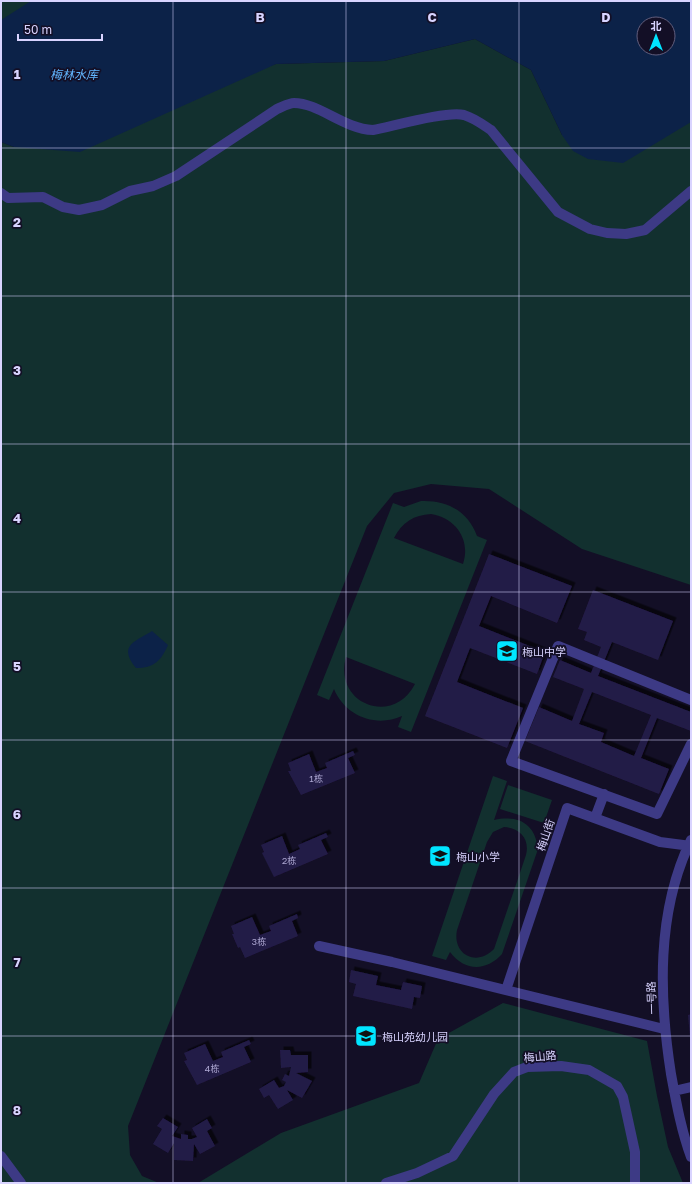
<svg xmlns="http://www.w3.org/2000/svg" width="692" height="1184" font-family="'Golos Text','Noto Sans SC',sans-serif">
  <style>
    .green { fill: #12302f; fill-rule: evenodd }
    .water { fill: #0c2248; fill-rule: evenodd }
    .building { fill: #241b47; fill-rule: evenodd; filter: url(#shadow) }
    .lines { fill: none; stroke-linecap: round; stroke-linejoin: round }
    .minor { stroke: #3d3a85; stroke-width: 10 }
    .grid { fill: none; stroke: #d9d4ff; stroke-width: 1; stroke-opacity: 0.55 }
    .labels { text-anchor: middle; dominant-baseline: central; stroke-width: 3.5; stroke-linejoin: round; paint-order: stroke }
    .number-label { font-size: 9px; fill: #aca6d1 }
    .poi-label { font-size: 11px; fill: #d9d4ff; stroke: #130f26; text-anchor: start }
    .street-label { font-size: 11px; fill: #d9d4ff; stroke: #130f26 }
    .water-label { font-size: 12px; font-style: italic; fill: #62b6ff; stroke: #130f26 }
    .grid-label { font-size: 13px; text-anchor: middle; font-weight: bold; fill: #d9d4ff; stroke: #130f26; stroke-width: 3.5; stroke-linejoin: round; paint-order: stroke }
  </style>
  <defs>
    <filter id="shadow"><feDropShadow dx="3.5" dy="-3.5" stdDeviation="0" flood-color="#0009"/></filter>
  </defs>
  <rect width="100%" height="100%" fill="#130f26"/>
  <path class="green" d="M 1,1 L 33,1 L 1,22 Z
    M 475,39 L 531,70 L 562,135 L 691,122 L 691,585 L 582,549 L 489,489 L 431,484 L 394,493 L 367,526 L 128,1126 L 130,1155 L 142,1176 L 159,1183 L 1,1183 L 1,142 L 14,147 L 276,64 L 384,61 Z
    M 421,501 C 447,500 468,511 477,536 L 487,540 L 411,732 L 398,727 L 402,716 C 376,728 345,716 334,689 L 329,700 L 317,695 L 393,503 L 404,507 ZM 431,514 C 456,518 471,540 463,564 L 394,538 C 402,522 414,515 431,514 ZM 346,657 L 415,684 C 393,727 333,704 346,657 Z
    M 493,776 L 507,781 L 494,820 C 518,815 535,823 538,849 L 502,954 C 486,972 464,971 450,952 L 446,960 L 432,956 ZM 504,827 C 520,828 530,839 526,855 L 494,949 C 477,967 452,955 457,930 L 487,842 L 493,832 Z
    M 508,785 L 552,800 L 544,823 L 500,809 Z
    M 503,1003 L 647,1041 L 657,1096 L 668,1147 L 683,1183 L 198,1183 L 281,1133 L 419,1083 L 438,1039 Z"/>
  <path class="water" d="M 31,1 L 691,1 L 691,122 L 623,163 L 588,159 L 573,151 L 562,135 L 531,70 L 475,39 L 384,61 L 276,64 L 80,152 L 14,147 L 1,142 L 1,20 ZM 644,24 L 668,24 L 668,48 L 644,48 Z
    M 152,631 L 168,645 C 161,661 154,668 136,668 C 118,646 134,642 152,631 Z"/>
  <path class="building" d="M 489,554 L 572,586 L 557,623 L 491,596 L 479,626 L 545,652 L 537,674 L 470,648 L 457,682 L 523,708 L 507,748 L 425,716 Z
    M 593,590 L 673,621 L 658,660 L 612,642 L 598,676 L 691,712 L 691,731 L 657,718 L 641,758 L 669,769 L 659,794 L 525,741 L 539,707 L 572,721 L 584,689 L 553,677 L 560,660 L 591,673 L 601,647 L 584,640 L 587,632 L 578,629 ZM 592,692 L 651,715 L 634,756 L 601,742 L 604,733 L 579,724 Z
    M 353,751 L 355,755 L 348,758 L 355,773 L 301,795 L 288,771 L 291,771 L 288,763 L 309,754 L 316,772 L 327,768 L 325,763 Z
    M 326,833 L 328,837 L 321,840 L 328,854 L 274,877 L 262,853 L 264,852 L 261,845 L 282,836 L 289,854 L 300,849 L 298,845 Z
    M 297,914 L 298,918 L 292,921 L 298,936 L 245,958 L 240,947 L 238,948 L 232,934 L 234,934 L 231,926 L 252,917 L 260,935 L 271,931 L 269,926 Z
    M 351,970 L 378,976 L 376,985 L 401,990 L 403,982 L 422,986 L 420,998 L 414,997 L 412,1009 L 353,996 L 356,984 L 349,982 Z
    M 691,1014 L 691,1037 L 690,1037 L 688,1015 Z
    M 249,1040 L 251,1044 L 244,1047 L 251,1062 L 197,1085 L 184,1061 L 187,1060 L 184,1053 L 205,1044 L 213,1061 L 223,1057 L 221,1052 Z
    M 280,1050 L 290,1050 L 291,1055 L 308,1055 L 308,1072 L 296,1073 L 312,1081 L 302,1098 L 287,1090 L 293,1100 L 278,1109 L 269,1095 L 264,1098 L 259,1089 L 274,1080 L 279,1088 L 284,1086 L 286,1082 L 282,1080 L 285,1074 L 289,1076 L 291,1067 L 281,1068 Z
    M 163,1118 L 178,1127 L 172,1136 L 181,1139 L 181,1134 L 188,1135 L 188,1139 L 192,1139 L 197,1137 L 192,1128 L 207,1119 L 212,1128 L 207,1131 L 215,1146 L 200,1154 L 194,1144 L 193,1161 L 174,1160 L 174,1143 L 168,1153 L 153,1144 L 162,1129 L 157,1126 Z"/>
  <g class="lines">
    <path class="minor" d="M 1,193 L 8,198 L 43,197 L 63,207 L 79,210 L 102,205 L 130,191 L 153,186 L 176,176 L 277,109 C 282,107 289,103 294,103 C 319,103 344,129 373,130 C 394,126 446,111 464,115 C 474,118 482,124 491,130 L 558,212 L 590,229 L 607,233 L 626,234 L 645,230 L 691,191
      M 691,700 L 558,646 L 511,761 L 657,814 L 691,744
      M 595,818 L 604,794
      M 691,840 C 656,912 659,997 671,1074 C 676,1101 681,1130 691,1157
      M 319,946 L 392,962 L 664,1029
      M 506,990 L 567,808 L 660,842 L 691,846
      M 674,1091 L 691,1087
      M 1,1156 L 21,1183
      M 386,1183 L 417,1173 L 453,1156 L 494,1094 L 514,1072 L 527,1067 L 561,1066 L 589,1070 L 617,1086 L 623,1097 L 635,1152 L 635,1183"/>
  </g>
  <path class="grid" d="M 173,1 L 173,1183M 346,1 L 346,1183M 519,1 L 519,1183M 1,148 L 691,148M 1,296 L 691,296M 1,444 L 691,444M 1,592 L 691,592M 1,740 L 691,740M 1,888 L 691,888M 1,1036 L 691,1036"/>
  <defs>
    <g id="school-square" transform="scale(1.15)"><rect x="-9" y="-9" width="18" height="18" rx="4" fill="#00e5ff" stroke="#130f26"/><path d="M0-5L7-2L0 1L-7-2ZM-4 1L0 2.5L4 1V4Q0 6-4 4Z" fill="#111"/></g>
  </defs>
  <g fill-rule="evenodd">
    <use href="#school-square" x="507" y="651"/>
    <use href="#school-square" x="440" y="856"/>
    <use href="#school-square" x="366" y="1036"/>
  </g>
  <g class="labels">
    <g class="number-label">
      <text x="316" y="778">1栋</text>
      <text x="289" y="860">2栋</text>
      <text x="259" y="941">3栋</text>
      <text x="212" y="1068">4栋</text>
    </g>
    <g class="poi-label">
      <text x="522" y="651">梅山中学</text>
      <text x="456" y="856">梅山小学</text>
      <text x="382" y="1036">梅山苑幼儿园</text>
    </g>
    <g class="street-label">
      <text transform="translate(545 835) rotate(-71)">梅山街</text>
      <text transform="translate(651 998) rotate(-92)">一号路</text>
      <text transform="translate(540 1056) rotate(-5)">梅山路</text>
    </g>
    <g class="water-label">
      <text x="74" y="74">梅林水库</text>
    </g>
  </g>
  <g class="grid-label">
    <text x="260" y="22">B</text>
    <text x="432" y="22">C</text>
    <text x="606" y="22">D</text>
    <text x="17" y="79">1</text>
    <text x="17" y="227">2</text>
    <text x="17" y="375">3</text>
    <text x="17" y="523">4</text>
    <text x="17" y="671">5</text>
    <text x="17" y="819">6</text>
    <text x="17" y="967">7</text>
    <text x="17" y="1115">8</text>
  </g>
  <rect width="692" height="1184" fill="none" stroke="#d9d4ff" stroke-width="4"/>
  <g transform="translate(656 36)"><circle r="19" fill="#130f26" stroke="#625e7d"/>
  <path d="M0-3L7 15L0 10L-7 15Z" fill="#00e5ff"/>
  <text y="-6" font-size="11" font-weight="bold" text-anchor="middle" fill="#d9d4ff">北</text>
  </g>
  <path d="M18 34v6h84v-6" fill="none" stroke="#d9d4ff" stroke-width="2"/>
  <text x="24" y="34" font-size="12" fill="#d9d4ff" stroke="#130f26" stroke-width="3" paint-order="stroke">50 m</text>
</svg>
